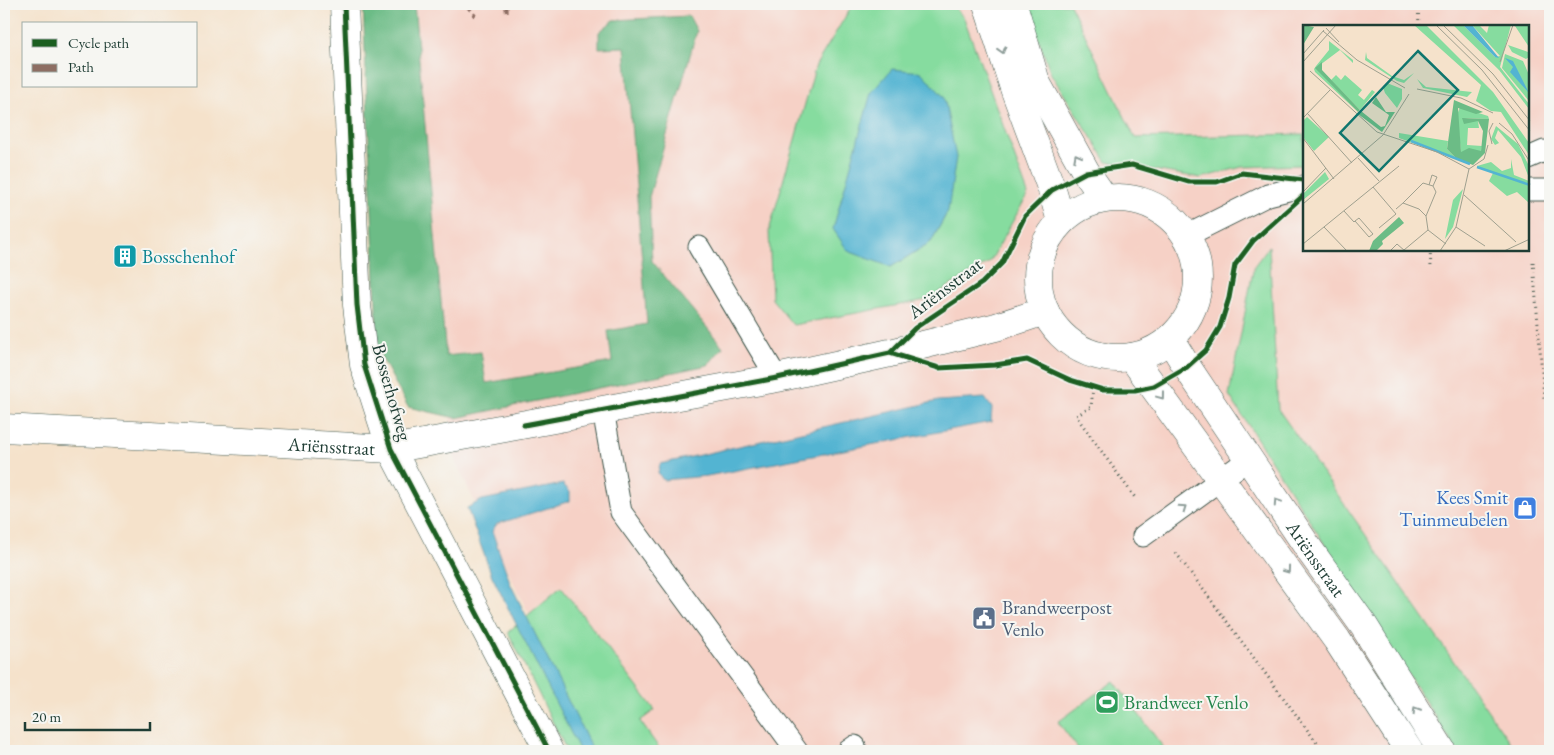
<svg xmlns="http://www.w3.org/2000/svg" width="1554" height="755" font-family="'EB Garamond',serif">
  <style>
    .built { fill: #f6d1c6; fill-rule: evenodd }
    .green { fill: #86dc9f; stroke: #528c6a; fill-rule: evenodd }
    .forest { fill: #6cbc86; stroke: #467c5d }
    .water { fill: #53b4d2; stroke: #397883 }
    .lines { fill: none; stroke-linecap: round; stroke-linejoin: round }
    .service-casing { stroke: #3f564b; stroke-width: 23 }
    .minor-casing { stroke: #3f564b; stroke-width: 29 }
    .secondary-casing { stroke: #3f564b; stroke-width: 29 }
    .path { stroke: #3f564b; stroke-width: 3; stroke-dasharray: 1 4; stroke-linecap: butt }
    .service { stroke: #fff; stroke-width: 21 }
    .minor { stroke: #fff; stroke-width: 28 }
    .secondary { stroke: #fff; stroke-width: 28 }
    .quiet { stroke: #8d6e63; stroke-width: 4; stroke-dasharray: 8 4; stroke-linecap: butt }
    .cycleway-casing { stroke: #f6f6f2; stroke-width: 8 }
    .cycleway { stroke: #1b5e20; stroke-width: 5 }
    .oneway { stroke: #8f9e9a }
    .labels { text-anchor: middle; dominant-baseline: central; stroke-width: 4; stroke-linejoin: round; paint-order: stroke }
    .culture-label { font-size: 19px; fill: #0d838f; stroke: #f6f6f2; text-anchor: start }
    .street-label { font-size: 19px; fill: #1f3d34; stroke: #f6f6f2 }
    .shop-label { font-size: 19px; fill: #366cbe; stroke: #f6f6f2; text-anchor: end }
    .service-label { font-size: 19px; fill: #4e5e75; stroke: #f6f6f2; text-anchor: start }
    .leisure-label { font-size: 19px; fill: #27864d; stroke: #f6f6f2; text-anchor: start }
    .inset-river { fill: none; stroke: #53b4d2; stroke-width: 2.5 }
    .inset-road { fill: none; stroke: #9fa08f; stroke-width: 1 }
    .view { fill: #0f766e; fill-opacity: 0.15; stroke: #0f766e; stroke-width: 2.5 }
    .inset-edge { fill: none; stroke: #1f3d34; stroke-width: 2.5 }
  </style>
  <rect width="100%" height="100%" fill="#f6f6f2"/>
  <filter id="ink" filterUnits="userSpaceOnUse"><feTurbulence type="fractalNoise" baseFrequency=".02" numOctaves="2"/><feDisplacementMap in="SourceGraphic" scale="10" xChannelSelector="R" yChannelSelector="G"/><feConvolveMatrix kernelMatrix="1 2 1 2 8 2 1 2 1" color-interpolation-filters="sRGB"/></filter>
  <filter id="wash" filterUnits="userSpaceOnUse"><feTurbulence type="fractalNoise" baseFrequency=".0096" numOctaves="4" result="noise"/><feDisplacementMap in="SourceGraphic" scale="20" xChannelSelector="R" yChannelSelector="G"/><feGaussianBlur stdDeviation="1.12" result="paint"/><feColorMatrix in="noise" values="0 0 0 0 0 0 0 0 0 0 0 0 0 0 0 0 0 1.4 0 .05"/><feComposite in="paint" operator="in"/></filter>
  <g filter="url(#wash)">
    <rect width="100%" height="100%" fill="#f5e2cb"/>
    <path class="built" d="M 403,4 L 1550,4 L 1550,751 L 595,751 L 455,461 ZM 1304,26 L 1528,26 L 1528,250 L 1304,250 Z"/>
    <path class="green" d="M 853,4 L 952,4 L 964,18 L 1028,194 L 990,262 L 926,300 L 793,325 L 772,299 L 769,231 L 816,65 ZM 948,211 L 931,242 L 891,267 Z
      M 1026,4 L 1070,4 L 1135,138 L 1304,134 L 1304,163 L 1302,165 L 1242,167 L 1201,178 L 1107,162 L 1051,74 Z
      M 1269,246 L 1278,409 L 1516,751 L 1457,751 L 1229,395 L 1254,266 Z
      M 561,587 L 655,710 L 640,721 L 661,751 L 567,751 L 508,632 Z
      M 1114,681 L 1166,751 L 1080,751 L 1058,722 Z"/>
    <path class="forest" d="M 363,4 L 414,4 L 446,356 L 481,352 L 486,383 L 612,362 L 608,331 L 647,324 L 625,47 L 599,48 L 599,32 L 614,20 L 689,16 L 697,31 L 649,197 L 652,261 L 723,347 L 708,365 L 456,418 L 408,407 L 378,351 Z"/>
    <path class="water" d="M 892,69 L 921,72 L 944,97 L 956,157 L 948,211 L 931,242 L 891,267 L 848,251 L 833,229 L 871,93 Z
      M 985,398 L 992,408 L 991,422 L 707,476 L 663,480 L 658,473 L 660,464 L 938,401 Z
      M 563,484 L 570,492 L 570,501 L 497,524 L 492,531 L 511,585 L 593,751 L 580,751 L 492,576 L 467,508 L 482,500 Z"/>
  </g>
  <g filter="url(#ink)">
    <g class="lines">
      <g class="service-casing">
        <path id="service" d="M 1528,158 L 1544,151 L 1550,152
          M 1528,190 L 1550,190
          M 1186,236 L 1268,195 L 1304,186
          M 699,247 L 777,378
          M 603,410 L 621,512 L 797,751
          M 1143,536 L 1249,459
          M 848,751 L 855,746"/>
      </g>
      <g class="minor-casing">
        <g id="minor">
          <path d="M 344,4 L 357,305 L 364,365 L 391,449 L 549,751"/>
          <path id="s1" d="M 4,428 L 391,449 L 777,378 L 890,353 L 996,327 L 1045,311"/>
        </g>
      </g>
      <g class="secondary-casing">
        <g id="secondary">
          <path d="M 987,4 L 1014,88 L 1052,190 L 1061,221"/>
          <path d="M 1013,4 L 1036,82 L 1086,172 L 1104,198"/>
          <circle cx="1118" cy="278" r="80"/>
          <path id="s2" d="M 1170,339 L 1187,367 L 1311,552 L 1364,626 L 1442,751"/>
          <path d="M 1132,357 L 1337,640 L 1409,751"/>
        </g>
      </g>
      <path class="path" d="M 1418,4 L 1419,26
        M 1430,250 L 1431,267
        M 1533,262 L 1544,398
        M 1093,388 L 1091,407 L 1076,416 L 1136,499
        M 1176,553 L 1323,751"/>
      <use href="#service" class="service"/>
      <use href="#minor" class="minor"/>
      <use href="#secondary" class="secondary"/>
      <path class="quiet" d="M 466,4 L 475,16
        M 506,4 L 507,14"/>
      <g class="cycleway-casing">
        <path id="cycleway" d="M 344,4 L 357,305 L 364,365 L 391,449 L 549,751
          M 890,353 L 915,328 L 982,283 L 1002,263 L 1025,216 L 1052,190 L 1086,172 L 1132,165 L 1189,182 L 1217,182 L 1242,173 L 1304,180
          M 524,425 L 777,378 L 890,353 L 939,368 L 995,365 L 1027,360 L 1070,380 L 1103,390 L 1135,390 L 1154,386 L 1187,367 L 1206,350 L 1220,327 L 1229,298 L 1235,265 L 1253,241 L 1304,195"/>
      </g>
      <use href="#cycleway" class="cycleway"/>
    </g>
    <defs><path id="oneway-chevron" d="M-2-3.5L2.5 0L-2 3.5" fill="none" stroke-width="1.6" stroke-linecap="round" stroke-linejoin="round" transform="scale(1.25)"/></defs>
    <g class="oneway">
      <use href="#oneway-chevron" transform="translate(1002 50) rotate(73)"/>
      <use href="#oneway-chevron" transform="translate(1077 157) rotate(-118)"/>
      <use href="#oneway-chevron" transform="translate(1161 396) rotate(53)"/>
      <use href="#oneway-chevron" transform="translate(1277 502) rotate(-124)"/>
      <use href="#oneway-chevron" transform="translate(1183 508) rotate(-35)"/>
      <use href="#oneway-chevron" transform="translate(1287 570) rotate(54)"/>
      <use href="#oneway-chevron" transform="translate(1416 710) rotate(-122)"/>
    </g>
  </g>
  <defs>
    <g id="building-square" transform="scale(1.25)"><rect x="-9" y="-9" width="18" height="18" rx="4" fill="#0f9aa8" stroke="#f6f6f2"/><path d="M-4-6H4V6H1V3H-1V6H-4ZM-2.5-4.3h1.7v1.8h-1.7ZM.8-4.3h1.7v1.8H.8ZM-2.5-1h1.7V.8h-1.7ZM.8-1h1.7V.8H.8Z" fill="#fff"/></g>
    <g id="shop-square" transform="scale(1.25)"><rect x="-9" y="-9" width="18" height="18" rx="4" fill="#3f7fe0" stroke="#f6f6f2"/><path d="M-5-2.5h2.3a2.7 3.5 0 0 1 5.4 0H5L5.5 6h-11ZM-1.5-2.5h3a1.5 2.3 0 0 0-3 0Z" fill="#fff"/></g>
    <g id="civic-square" transform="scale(1.25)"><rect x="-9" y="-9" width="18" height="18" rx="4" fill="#5c6f8a" stroke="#f6f6f2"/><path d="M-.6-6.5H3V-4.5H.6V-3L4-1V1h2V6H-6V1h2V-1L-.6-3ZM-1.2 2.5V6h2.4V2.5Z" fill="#fff"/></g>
    <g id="stadium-square" transform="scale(1.25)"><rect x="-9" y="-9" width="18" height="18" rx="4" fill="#2e9e5b" stroke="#f6f6f2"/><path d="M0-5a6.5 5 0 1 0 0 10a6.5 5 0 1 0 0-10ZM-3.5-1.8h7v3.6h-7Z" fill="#fff"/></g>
  </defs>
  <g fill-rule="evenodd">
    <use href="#building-square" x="125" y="256"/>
    <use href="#shop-square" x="1525" y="508"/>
    <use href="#civic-square" x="984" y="618"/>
    <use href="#stadium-square" x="1107" y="702"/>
  </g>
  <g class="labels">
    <g class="culture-label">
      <text x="142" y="256">Bosschenhof</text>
    </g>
    <g class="street-label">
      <text transform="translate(945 288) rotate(-37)">Ariënsstraat</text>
      <text transform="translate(392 392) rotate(74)">Bosserhofweg</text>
      <text stroke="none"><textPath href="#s1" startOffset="328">Ariënsstraat</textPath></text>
      <text stroke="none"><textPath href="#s2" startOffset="264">Ariënsstraat</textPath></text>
    </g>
    <g class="shop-label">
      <text x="1508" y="497">Kees Smit<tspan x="1508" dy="22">Tuinmeubelen</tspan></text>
    </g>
    <g class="service-label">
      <text x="1002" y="607">Brandweerpost<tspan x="1002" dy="22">Venlo</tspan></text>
    </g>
    <g class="leisure-label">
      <text x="1124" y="702">Brandweer Venlo</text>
    </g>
  </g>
  <g transform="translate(1303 25)">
    <rect width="226" height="226" fill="#f5e2cb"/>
    <path d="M 111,0 L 123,0 L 190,67 L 226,118 L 226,130 L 198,87 L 188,86 L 173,76 L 178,60 ZM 150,0 L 160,0 L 192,32 L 197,31 L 169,0 L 176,0 L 184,8 L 186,0 L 208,0 L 197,42 L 226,79 L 226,84 L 196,45 ZM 226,0 L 227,0 L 226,22 L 212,1 ZM 26,16 L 50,35 L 50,38 L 37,25 L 13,43 L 55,87 L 12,47 L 11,44 L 13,41 L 26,25 ZM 205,20 L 225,27 L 226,32 L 223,34 L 209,27 ZM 63,27 L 64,33 L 89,51 L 101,55 L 111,48 L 101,58 L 94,56 L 62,35 ZM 202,29 L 220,36 L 226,50 L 226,76 L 199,43 ZM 33,50 L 38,55 L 42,50 L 59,65 L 55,70 L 61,75 L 69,65 L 72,67 L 57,85 L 28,55 ZM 114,54 L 123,62 L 169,67 L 164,72 L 120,63 ZM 84,58 L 99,64 L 99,74 L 94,83 L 82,68 L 80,62 ZM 157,82 L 185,91 L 186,94 L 160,93 L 175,96 L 176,103 L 165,103 L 164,120 L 179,121 L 178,126 L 158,127 L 154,90 ZM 4,92 L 26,112 L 11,126 L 0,112 L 0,96 ZM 193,101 L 215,119 L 226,141 L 226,153 L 218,132 L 195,105 L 192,113 L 196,118 L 192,120 L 188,114 ZM 96,108 L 145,116 L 144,124 L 154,134 L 96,113 ZM 208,134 L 211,150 L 226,156 L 226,178 L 214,167 L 204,171 L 186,156 L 190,148 L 174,141 L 188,137 L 199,146 L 208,143 ZM 22,147 L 26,154 L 0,175 L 0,169 ZM 160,164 L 150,202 L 142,214 L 150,175 Z" fill="#86dc9f"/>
    <path d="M 0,0 L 11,2 L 0,20 ZM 19,37 L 19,45 L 57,85 L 55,87 L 12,43 ZM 73,72 L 83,87 L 92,87 L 79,107 L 55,89 L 58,86 L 78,102 L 82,101 L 86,90 L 69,78 ZM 151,75 L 180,87 L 173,89 L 155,83 L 158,127 L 166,123 L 178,126 L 180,106 L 175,96 L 161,99 L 159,93 L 186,94 L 182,128 L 170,140 L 154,134 L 144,124 ZM 96,192 L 101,198 L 79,216 L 80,219 L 73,226 L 66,226 L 70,216 Z" fill="#6cbc86"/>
    <path d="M 160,0 L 169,0 L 196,33 L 192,32 ZM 202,33 L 210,36 L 226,68 L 207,47 L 210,42 Z" fill="#53b4d2"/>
    <path class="inset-river" d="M 108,116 L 167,139M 174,142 L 227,160"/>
    <path class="inset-road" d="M 133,0 L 179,45 L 227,106M 140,0 L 190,49 L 227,96M 23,3 L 36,17M 20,6 L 54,35 L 102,63M 0,29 L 21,5M 0,37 L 33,0M 197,37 L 210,0M 7,46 L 74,107 L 134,127 L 166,144M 114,64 L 158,73 L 190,88M 4,88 L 49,138M 0,93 L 27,65M 196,98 L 209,109 L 227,137M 0,113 L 31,154M 189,119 L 186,106 L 190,98M 55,133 L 76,156M 166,144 L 181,134 L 185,120M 126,160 L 129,150 L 134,152 L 130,161M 70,162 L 93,189 L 76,203M 0,167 L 23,143M 161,170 L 213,217M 100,178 L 120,158 L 130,161 L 133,167 L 123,191M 0,179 L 80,110 L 106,69M 93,184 L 100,178 L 116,184 L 123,191 L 125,205M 41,186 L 51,197 L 52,196 L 56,193 L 70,209 L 66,212 L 52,196M 21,202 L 44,226M 153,202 L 182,221M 0,219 L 96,141M 101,225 L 125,205 L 143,219M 87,226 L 94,219 L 102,226M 137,226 L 153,202 L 166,144M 201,226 L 227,214"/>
    <path class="view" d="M 115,26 L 155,65 L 76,146 L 37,108 Z"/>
    <rect width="226" height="226" class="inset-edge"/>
  </g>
  <rect width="1554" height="755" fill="none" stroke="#f6f6f2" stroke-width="20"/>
  <rect x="22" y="22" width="175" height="65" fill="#f6f6f2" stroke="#a0aca6"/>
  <rect x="32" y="39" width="25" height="8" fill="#1b5e20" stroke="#a0aca6"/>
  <text x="68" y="48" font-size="15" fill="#1f3d34">Cycle path</text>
  <rect x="32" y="64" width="25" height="8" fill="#8d6e63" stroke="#a0aca6"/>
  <text x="68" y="72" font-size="15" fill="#1f3d34">Path</text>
  <path d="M25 722v8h125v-8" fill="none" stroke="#1f3d34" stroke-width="2.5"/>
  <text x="32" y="722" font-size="15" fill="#1f3d34" stroke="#f6f6f2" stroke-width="4" paint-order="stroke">20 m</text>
</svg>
